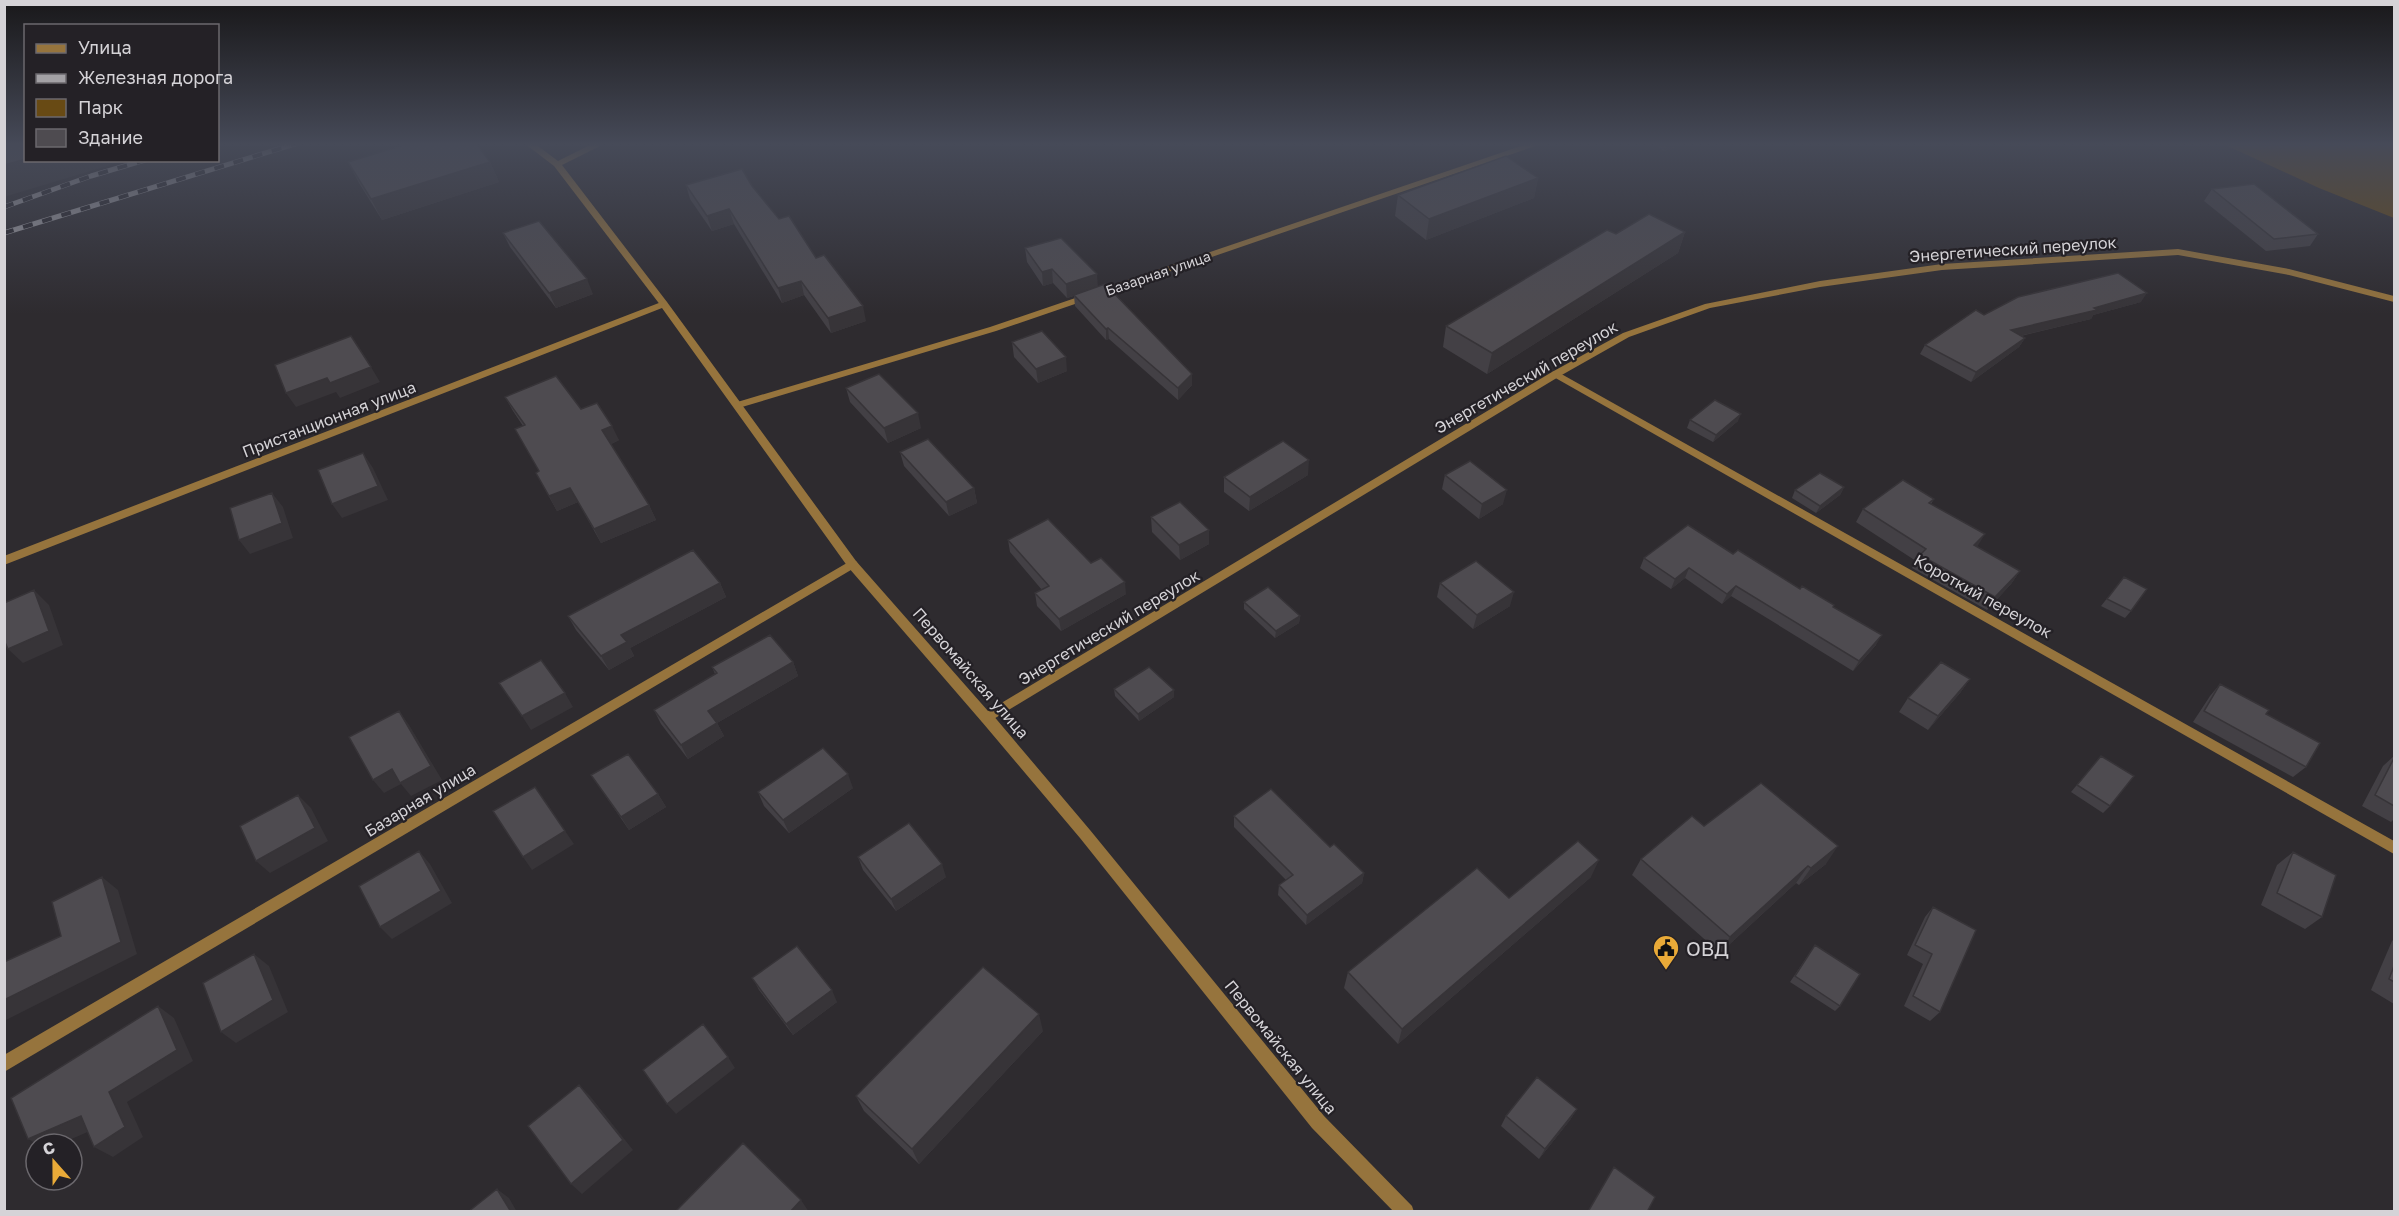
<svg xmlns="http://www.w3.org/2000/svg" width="2399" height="1216" font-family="'Golos Text',sans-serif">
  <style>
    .green { fill: #684a14 }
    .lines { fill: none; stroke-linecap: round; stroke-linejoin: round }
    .minor { fill: #96743d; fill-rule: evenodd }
    .tertiary { fill: #96743d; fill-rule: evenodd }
    .rail-casing { stroke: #a3a1a5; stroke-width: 5 }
    .rail { stroke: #242126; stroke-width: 4; stroke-dasharray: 10; stroke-linecap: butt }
    .wall { fill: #434045 }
    .shaded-wall { fill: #373438 }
    .building { fill: #4e4b50; stroke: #373438; stroke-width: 1.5 }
    .labels { text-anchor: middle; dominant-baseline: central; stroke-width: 4.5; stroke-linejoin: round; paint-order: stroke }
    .far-street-label { font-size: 14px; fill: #d5d3d7; stroke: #242126 }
    .street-label { font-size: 16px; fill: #d5d3d7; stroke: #242126 }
    .near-poi-label { font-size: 20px; fill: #d5d3d7; stroke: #242126; text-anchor: start }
  </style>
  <rect width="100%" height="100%" fill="#2e2b2f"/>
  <path class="green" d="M 2221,143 L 2394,143 L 2394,218 L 2319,188 Z"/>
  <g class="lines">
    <path class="minor" d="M 524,143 L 534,143 L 558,161 L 594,143 L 606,143 L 562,165 L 667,302 L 667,306 L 661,306 L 554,166 Z
      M 1530,143 L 1544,143 L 996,331 L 742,407 L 734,407 L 733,405 L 734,403 L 990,327 Z
      M 1556,371 L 2394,841 L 2394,854 L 1552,376 L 1552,372 Z
      M 852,560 L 856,561 L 858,564 L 856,567 L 4,1072 L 4,1055 Z
      M 987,713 L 992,714 L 1090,830 L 1324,1116 L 1412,1206 L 1414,1212 L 1394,1212 L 1312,1128 L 1080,838 L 982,722 L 981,718 L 982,714 Z"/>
    <path class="tertiary" d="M 2178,249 L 2289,269 L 2394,296 L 2394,302 L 2289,275 L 2178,255 L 1942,270 L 1820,287 L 1710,308 L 1629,337 L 1560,376 L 987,723 L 982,722 L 848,567 L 662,308 L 4,565 L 4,556 L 664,301 L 667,302 L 856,561 L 988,711 L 1552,372 L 1623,333 L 1705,304 L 1820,281 L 1942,264 Z"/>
    <g class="rail-casing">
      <path id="rail" d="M 4,207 L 91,176 L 145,160
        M 4,233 L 298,143"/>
    </g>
    <use href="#rail" class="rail"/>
  </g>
  <path class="wall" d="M 1652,143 L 1686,143 L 1664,151 Z
    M 348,162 L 490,162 L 499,182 L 382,220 L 359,183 Z
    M 1538,178 L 1534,198 L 1426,240 L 1395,216 L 1398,195 Z
    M 686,185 L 752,186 L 779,219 L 816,258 L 866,321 L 831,333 L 804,295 L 782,303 L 734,224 L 712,231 L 690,199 Z
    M 2212,189 L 2318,234 L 2310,246 L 2266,251 L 2204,201 Z
    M 1685,232 L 1678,253 L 1487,374 L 1443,347 L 1446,326 L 1616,234 Z
    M 503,233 L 593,294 L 556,308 L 510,247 Z
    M 1025,248 L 1098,287 L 1192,374 L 1192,385 L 1178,400 L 1109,339 L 1106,340 L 1075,306 L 1074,296 L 1067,298 L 1053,283 L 1043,286 L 1027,262 Z
    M 2141,302 L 2093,315 L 2091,319 L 2021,336 L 2025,338 L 2019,347 L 1971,382 L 1920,354 L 1925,345 L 1984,315 Z
    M 1012,342 L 1067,371 L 1038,383 L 1014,357 Z
    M 846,388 L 921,428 L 888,443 L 850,402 Z
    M 505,397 L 581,409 L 619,440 L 611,444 L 649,505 L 656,520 L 601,543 L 578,502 L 557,511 L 536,473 L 539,471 L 515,429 L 523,426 L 513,411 Z
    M 1690,420 L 1738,421 L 1713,442 L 1687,428 Z
    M 900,452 L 974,488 L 977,503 L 949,516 L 904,466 Z
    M 1308,475 L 1249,511 L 1224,492 L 1224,477 Z
    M 1445,475 L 1503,504 L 1479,519 L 1442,489 Z
    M 1844,487 L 1840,495 L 1816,513 L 1792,498 L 1795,490 Z
    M 1934,499 L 1931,504 L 1977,547 L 2020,571 L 2011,584 L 1987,610 L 1912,568 L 1916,561 L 1856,522 L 1863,509 Z
    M 1151,517 L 1209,544 L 1180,560 L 1152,532 Z
    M 1008,540 L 1091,563 L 1126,594 L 1061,631 L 1037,606 L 1035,593 L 1042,590 L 1010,552 Z
    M 1733,554 L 1833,607 L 1876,645 L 1853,671 L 1731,596 L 1722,604 L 1685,578 L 1671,589 L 1640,568 L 1644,558 Z
    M 2124,577 L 2131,611 L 2125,618 L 2101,606 Z
    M 720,583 L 726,597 L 630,648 L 634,656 L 609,670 L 576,630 L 568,616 Z
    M 1440,583 L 1510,606 L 1473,629 L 1437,597 Z
    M 1244,602 L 1300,616 L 1299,623 L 1275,638 L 1244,609 Z
    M 793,662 L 798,676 L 717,723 L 724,736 L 688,759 L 661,724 L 654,710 L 715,674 L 712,667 Z
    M 1970,679 L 1960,693 L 1928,730 L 1899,712 L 1908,698 Z
    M 2220,684 L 2266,714 L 2306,767 L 2293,777 L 2193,722 L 2210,696 Z
    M 1114,689 L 1174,697 L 1139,721 L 1115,696 Z
    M 2101,756 L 2110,806 L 2103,813 L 2071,792 Z
    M 2394,756 L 2394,819 L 2391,822 L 2362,806 L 2383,766 Z
    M 591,775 L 658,794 L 666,807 L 629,830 Z
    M 853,788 L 789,833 L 764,806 L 758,792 Z
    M 1234,816 L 1330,847 L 1364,873 L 1362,883 L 1306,925 L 1278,895 L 1279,885 L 1286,880 L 1234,827 Z
    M 2293,852 L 2322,917 L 2305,929 L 2261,905 L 2277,865 Z
    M 858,857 L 946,877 L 896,911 L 863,870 Z
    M 1641,859 L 1826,864 L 1799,885 L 1796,883 L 1720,953 L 1632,875 Z
    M 1591,877 L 1398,1044 L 1344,988 L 1348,972 L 1509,898 Z
    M 1933,907 L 1940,1012 L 1930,1021 L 1904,1006 L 1923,964 L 1907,955 L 1925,917 Z
    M 2394,939 L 2394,1004 L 2371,990 L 2392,941 Z
    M 1815,945 L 1840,1006 L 1835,1011 L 1790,982 Z
    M 753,978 L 837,1002 L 793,1035 L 759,990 Z
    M 1043,1031 L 919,1164 L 864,1111 L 856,1096 Z
    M 1577,1109 L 1570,1120 L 1539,1159 L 1501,1126 L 1506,1116 Z"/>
  <path class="shaded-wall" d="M 1666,143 L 1686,143 L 1664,151 Z
    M 26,159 L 26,160 L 127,160 L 4,197 L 4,165 Z
    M 490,162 L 499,182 L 382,220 L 371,199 Z
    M 1538,178 L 1534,198 L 1426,240 L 1429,219 Z
    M 729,209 L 734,224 L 712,231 L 707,216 Z
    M 1685,232 L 1678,253 L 1487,374 L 1492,353 Z
    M 1052,269 L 1053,283 L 1043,286 L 1042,272 Z
    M 1097,274 L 1098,288 L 1067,298 L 1066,284 Z
    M 587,279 L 593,294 L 556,308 L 549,293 Z
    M 801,281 L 804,295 L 782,303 L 778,288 Z
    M 2147,293 L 2141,302 L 2093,315 L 2091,319 L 2006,339 L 2011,330 Z
    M 863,306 L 866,321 L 831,333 L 828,318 Z
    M 1108,328 L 1109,339 L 1106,340 L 1106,329 Z
    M 2025,338 L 2019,347 L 1971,382 L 1976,372 Z
    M 1066,357 L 1067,371 L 1038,383 L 1036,369 Z
    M 371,367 L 380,382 L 340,398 L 336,392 L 296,407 L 286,393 L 327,378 Z
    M 1192,374 L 1192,385 L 1178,400 L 1178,388 Z
    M 918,413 L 921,428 L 888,443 L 884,428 Z
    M 1741,414 L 1738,421 L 1713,442 L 1716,435 Z
    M 612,426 L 619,440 L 609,445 L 602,430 Z
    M 363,453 L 373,468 L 388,500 L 342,518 L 332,504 Z
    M 1309,460 L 1308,475 L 1249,511 L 1250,497 Z
    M 1844,487 L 1840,495 L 1816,513 L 1820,506 Z
    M 570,488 L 578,502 L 557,511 L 549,496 Z
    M 974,488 L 977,503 L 949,516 L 946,502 Z
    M 1507,490 L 1503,504 L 1479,519 L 1482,504 Z
    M 272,493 L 283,507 L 293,538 L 250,554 L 239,540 Z
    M 649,505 L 656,520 L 601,543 L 594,529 Z
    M 1209,530 L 1209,544 L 1180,560 L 1179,545 Z
    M 1985,534 L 1977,547 L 1974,545 Z
    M 1689,568 L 1685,578 L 1671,589 L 1675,579 Z
    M 2020,571 L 2011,584 L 1987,610 L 1995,597 Z
    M 1125,582 L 1126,594 L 1061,631 L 1059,619 Z
    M 720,583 L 726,597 L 630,648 L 634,656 L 609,670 L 601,656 L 621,635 Z
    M 1736,586 L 1731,596 L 1722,604 L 1727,594 Z
    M 34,590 L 49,605 L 63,645 L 23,663 L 8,649 Z
    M 1514,592 L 1510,606 L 1473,629 L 1477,615 Z
    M 1300,616 L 1299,623 L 1275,638 L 1276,631 Z
    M 1882,635 L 1876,645 L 1853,671 L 1859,661 Z
    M 793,662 L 798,676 L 717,723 L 724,736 L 688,759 L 681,745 L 708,711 Z
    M 1970,679 L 1960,693 L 1928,730 L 1938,716 Z
    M 1174,690 L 1174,697 L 1139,721 L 1138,714 Z
    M 565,693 L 573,707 L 531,730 L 522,716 Z
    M 399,711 L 409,725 L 442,780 L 411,796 L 401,784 L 384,793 L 373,780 Z
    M 848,774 L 853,788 L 789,833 L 783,820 Z
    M 535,787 L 574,844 L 532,870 L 523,857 Z
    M 658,794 L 666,807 L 629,830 L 621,817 Z
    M 298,795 L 311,808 L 328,841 L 270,873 L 256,861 Z
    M 1838,846 L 1826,864 L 1799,885 L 1811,868 Z
    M 419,851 L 430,864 L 452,903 L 392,939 L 380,927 Z
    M 1599,860 L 1591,877 L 1398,1044 L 1402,1029 Z
    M 942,864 L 946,877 L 896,911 L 891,899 Z
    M 1808,866 L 1796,883 L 1720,953 L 1730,937 Z
    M 1364,873 L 1362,883 L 1306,925 L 1307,915 Z
    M 102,877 L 118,890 L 137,954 L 4,1021 L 4,1000 L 121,942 Z
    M 254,954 L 269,966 L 288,1012 L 236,1043 L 221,1032 Z
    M 832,990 L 837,1002 L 793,1035 L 786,1024 Z
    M 158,1006 L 174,1018 L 193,1061 L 127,1102 L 143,1137 L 113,1157 L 94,1147 L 109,1092 Z
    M 1039,1014 L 1043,1031 L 919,1164 L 912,1149 Z
    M 728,1057 L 735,1068 L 676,1114 L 667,1104 Z
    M 579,1085 L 590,1096 L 633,1150 L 582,1194 L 571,1184 Z
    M 1577,1109 L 1570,1120 L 1539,1159 L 1545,1149 Z
    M 81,1116 L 99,1127 L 60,1144 L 37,1144 L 28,1139 Z
    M 497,1189 L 509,1198 L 517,1212 L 511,1212 Z
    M 801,1200 L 809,1212 L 790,1212 Z"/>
  <path class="building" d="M 4,143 L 26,143 L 26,159 L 4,165 Z
    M 410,143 L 476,143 L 490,162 L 371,199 L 348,162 Z
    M 1506,156 L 1538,178 L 1429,219 L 1398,195 Z
    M 742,169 L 752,186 L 779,219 L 789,216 L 816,258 L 824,255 L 863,306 L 828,318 L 801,281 L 778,288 L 729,209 L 707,216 L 686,185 Z
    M 2254,184 L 2318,234 L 2274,239 L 2212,189 Z
    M 1649,214 L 1685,232 L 1492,353 L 1446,326 L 1607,230 L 1616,234 Z
    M 539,221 L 587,279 L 549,293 L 503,233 Z
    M 1061,238 L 1097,274 L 1066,284 L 1052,269 L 1042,272 L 1025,248 Z
    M 2118,273 L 2147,293 L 2094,308 L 2097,310 L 2011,330 L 2025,338 L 1976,372 L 1925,345 L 1976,310 L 1984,315 L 2018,297 Z
    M 1105,284 L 1192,374 L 1178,388 L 1108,328 L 1106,329 L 1074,295 Z
    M 1042,331 L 1066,357 L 1036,369 L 1012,342 Z
    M 351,336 L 371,367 L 330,383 L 327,378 L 286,393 L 275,365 Z
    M 879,374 L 918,413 L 884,428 L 846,388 Z
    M 556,376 L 581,409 L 597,403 L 612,426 L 602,430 L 649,505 L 594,529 L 570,488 L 549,496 L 536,473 L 539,471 L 515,429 L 525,425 L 505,397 Z
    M 1715,400 L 1741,414 L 1716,435 L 1690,420 Z
    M 928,439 L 974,488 L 946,502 L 900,452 Z
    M 1283,441 L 1309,460 L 1250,497 L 1224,477 Z
    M 363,453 L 378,486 L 332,504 L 318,470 Z
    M 1470,461 L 1507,490 L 1482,504 L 1445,475 Z
    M 1820,473 L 1844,487 L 1820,506 L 1795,490 Z
    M 1903,480 L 1934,499 L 1929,503 L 1985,534 L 1974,545 L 2020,571 L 1995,597 L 1920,555 L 1926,549 L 1863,509 Z
    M 272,493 L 282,523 L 239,540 L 230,508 Z
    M 1180,502 L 1209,530 L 1179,545 L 1151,517 Z
    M 1048,519 L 1091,563 L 1101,558 L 1125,582 L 1059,619 L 1035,593 L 1049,586 L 1008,540 Z
    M 1688,525 L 1733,554 L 1738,550 L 1800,589 L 1802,586 L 1834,605 L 1833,607 L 1882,635 L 1859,661 L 1736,586 L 1727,594 L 1689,568 L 1675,579 L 1644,558 Z
    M 693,550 L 720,583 L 621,635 L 627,642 L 601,656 L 568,616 Z
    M 1476,561 L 1514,592 L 1477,615 L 1440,583 Z
    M 2124,577 L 2147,589 L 2131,611 L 2107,599 Z
    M 1268,587 L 1300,616 L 1276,631 L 1244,602 Z
    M 34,590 L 49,631 L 8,649 L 4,640 L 4,603 Z
    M 770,635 L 793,662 L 708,711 L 717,723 L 681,745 L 654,710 L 717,673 L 712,667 Z
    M 541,660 L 565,693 L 522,716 L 499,683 Z
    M 1941,662 L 1970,679 L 1938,716 L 1908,698 Z
    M 1149,667 L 1174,690 L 1138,714 L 1114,689 Z
    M 2220,684 L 2269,710 L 2266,714 L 2320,743 L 2306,767 L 2204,711 Z
    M 399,711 L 431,766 L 400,783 L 392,769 L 373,780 L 349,737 Z
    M 823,748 L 848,774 L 783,820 L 758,792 Z
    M 628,754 L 658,794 L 621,817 L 591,775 Z
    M 2101,756 L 2134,776 L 2110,806 L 2077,785 Z
    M 2394,758 L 2394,806 L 2375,795 Z
    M 1761,783 L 1838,846 L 1811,868 L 1808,866 L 1730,937 L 1641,859 L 1692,816 L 1704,826 Z
    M 535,787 L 565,831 L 523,857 L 493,811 Z
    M 1271,789 L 1330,847 L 1334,844 L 1364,873 L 1307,915 L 1279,885 L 1293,875 L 1234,816 Z
    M 298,795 L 315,828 L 256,861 L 240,826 Z
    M 909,823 L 942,864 L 891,899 L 858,857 Z
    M 1578,841 L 1599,860 L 1402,1029 L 1348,972 L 1477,868 L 1509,898 Z
    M 419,851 L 441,891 L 380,927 L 359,886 Z
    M 2293,852 L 2336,875 L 2322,917 L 2277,893 Z
    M 102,877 L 121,942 L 4,1000 L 4,962 L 61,936 L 52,902 Z
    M 1933,907 L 1976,930 L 1940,1012 L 1913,996 L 1932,954 L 1915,945 Z
    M 1815,945 L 1860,974 L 1840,1006 L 1795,976 Z
    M 797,946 L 832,990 L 786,1024 L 752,978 Z
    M 254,954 L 273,1000 L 221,1032 L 203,983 Z
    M 2394,966 L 2394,982 L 2389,979 Z
    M 983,967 L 1039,1014 L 912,1149 L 856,1096 Z
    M 158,1006 L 177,1050 L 109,1092 L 125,1127 L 94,1147 L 81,1116 L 28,1139 L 11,1098 Z
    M 703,1024 L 728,1057 L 667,1104 L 643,1070 Z
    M 1537,1077 L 1577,1109 L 1545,1149 L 1506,1116 Z
    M 579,1085 L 623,1140 L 571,1184 L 528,1126 Z
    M 743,1143 L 801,1200 L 790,1212 L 675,1212 Z
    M 1614,1167 L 1655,1197 L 1647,1212 L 1591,1212 L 1589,1210 Z
    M 497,1189 L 511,1212 L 468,1212 Z"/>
  <linearGradient id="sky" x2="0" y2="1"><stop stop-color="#19181a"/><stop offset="0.46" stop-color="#464a58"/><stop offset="1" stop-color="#464a58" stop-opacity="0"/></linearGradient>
  <rect width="2399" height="314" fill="url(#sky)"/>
  <defs>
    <g id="civic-pin" transform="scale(1.35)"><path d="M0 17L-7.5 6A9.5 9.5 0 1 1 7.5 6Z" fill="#e9aa38" stroke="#242126"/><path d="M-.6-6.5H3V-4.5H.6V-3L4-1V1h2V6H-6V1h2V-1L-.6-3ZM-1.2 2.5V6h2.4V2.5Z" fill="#111"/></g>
  </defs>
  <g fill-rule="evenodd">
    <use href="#civic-pin" x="1666" y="948"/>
  </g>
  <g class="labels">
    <g class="far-street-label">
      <text transform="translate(1158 273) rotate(-19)">Базарная улица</text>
    </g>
    <g class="street-label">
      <text transform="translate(2013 249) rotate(-4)">Энергетический переулок</text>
      <text transform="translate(1526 377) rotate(-30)">Энергетический переулок</text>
      <text transform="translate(329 419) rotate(-21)">Пристанционная улица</text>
      <text transform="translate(1983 596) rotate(29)">Короткий переулок</text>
      <text transform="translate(1109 627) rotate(-31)">Энергетический переулок</text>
      <text transform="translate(971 673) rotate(49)">Первомайская улица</text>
      <text transform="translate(420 800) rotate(-31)">Базарная улица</text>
      <text transform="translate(1281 1047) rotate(51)">Первомайская улица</text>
    </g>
    <g class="near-poi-label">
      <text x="1686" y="948">ОВД</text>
    </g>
  </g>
  <rect width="2399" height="1216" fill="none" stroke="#d5d3d7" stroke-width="12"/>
  <rect x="24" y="24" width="195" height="138" fill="#242126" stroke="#6b686d" stroke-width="1.5"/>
  <rect x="36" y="44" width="30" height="9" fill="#96743d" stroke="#6b686d" stroke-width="1.5"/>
  <text x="78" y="54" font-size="18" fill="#d5d3d7">Улица</text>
  <rect x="36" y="74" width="30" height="9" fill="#a3a1a5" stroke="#6b686d" stroke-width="1.5"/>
  <text x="78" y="84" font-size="18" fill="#d5d3d7">Железная дорога</text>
  <rect x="36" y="99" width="30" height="18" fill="#684a14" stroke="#6b686d" stroke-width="1.5"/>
  <text x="78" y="114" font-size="18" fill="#d5d3d7">Парк</text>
  <rect x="36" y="129" width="30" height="18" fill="#4e4b50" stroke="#6b686d" stroke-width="1.5"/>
  <text x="78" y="144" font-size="18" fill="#d5d3d7">Здание</text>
  <g transform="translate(54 1162) rotate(339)"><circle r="28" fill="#242126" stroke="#6b686d" stroke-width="1.5"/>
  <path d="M0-4.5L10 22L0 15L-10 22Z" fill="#e9aa38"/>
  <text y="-9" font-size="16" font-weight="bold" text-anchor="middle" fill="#d5d3d7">С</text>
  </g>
</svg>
